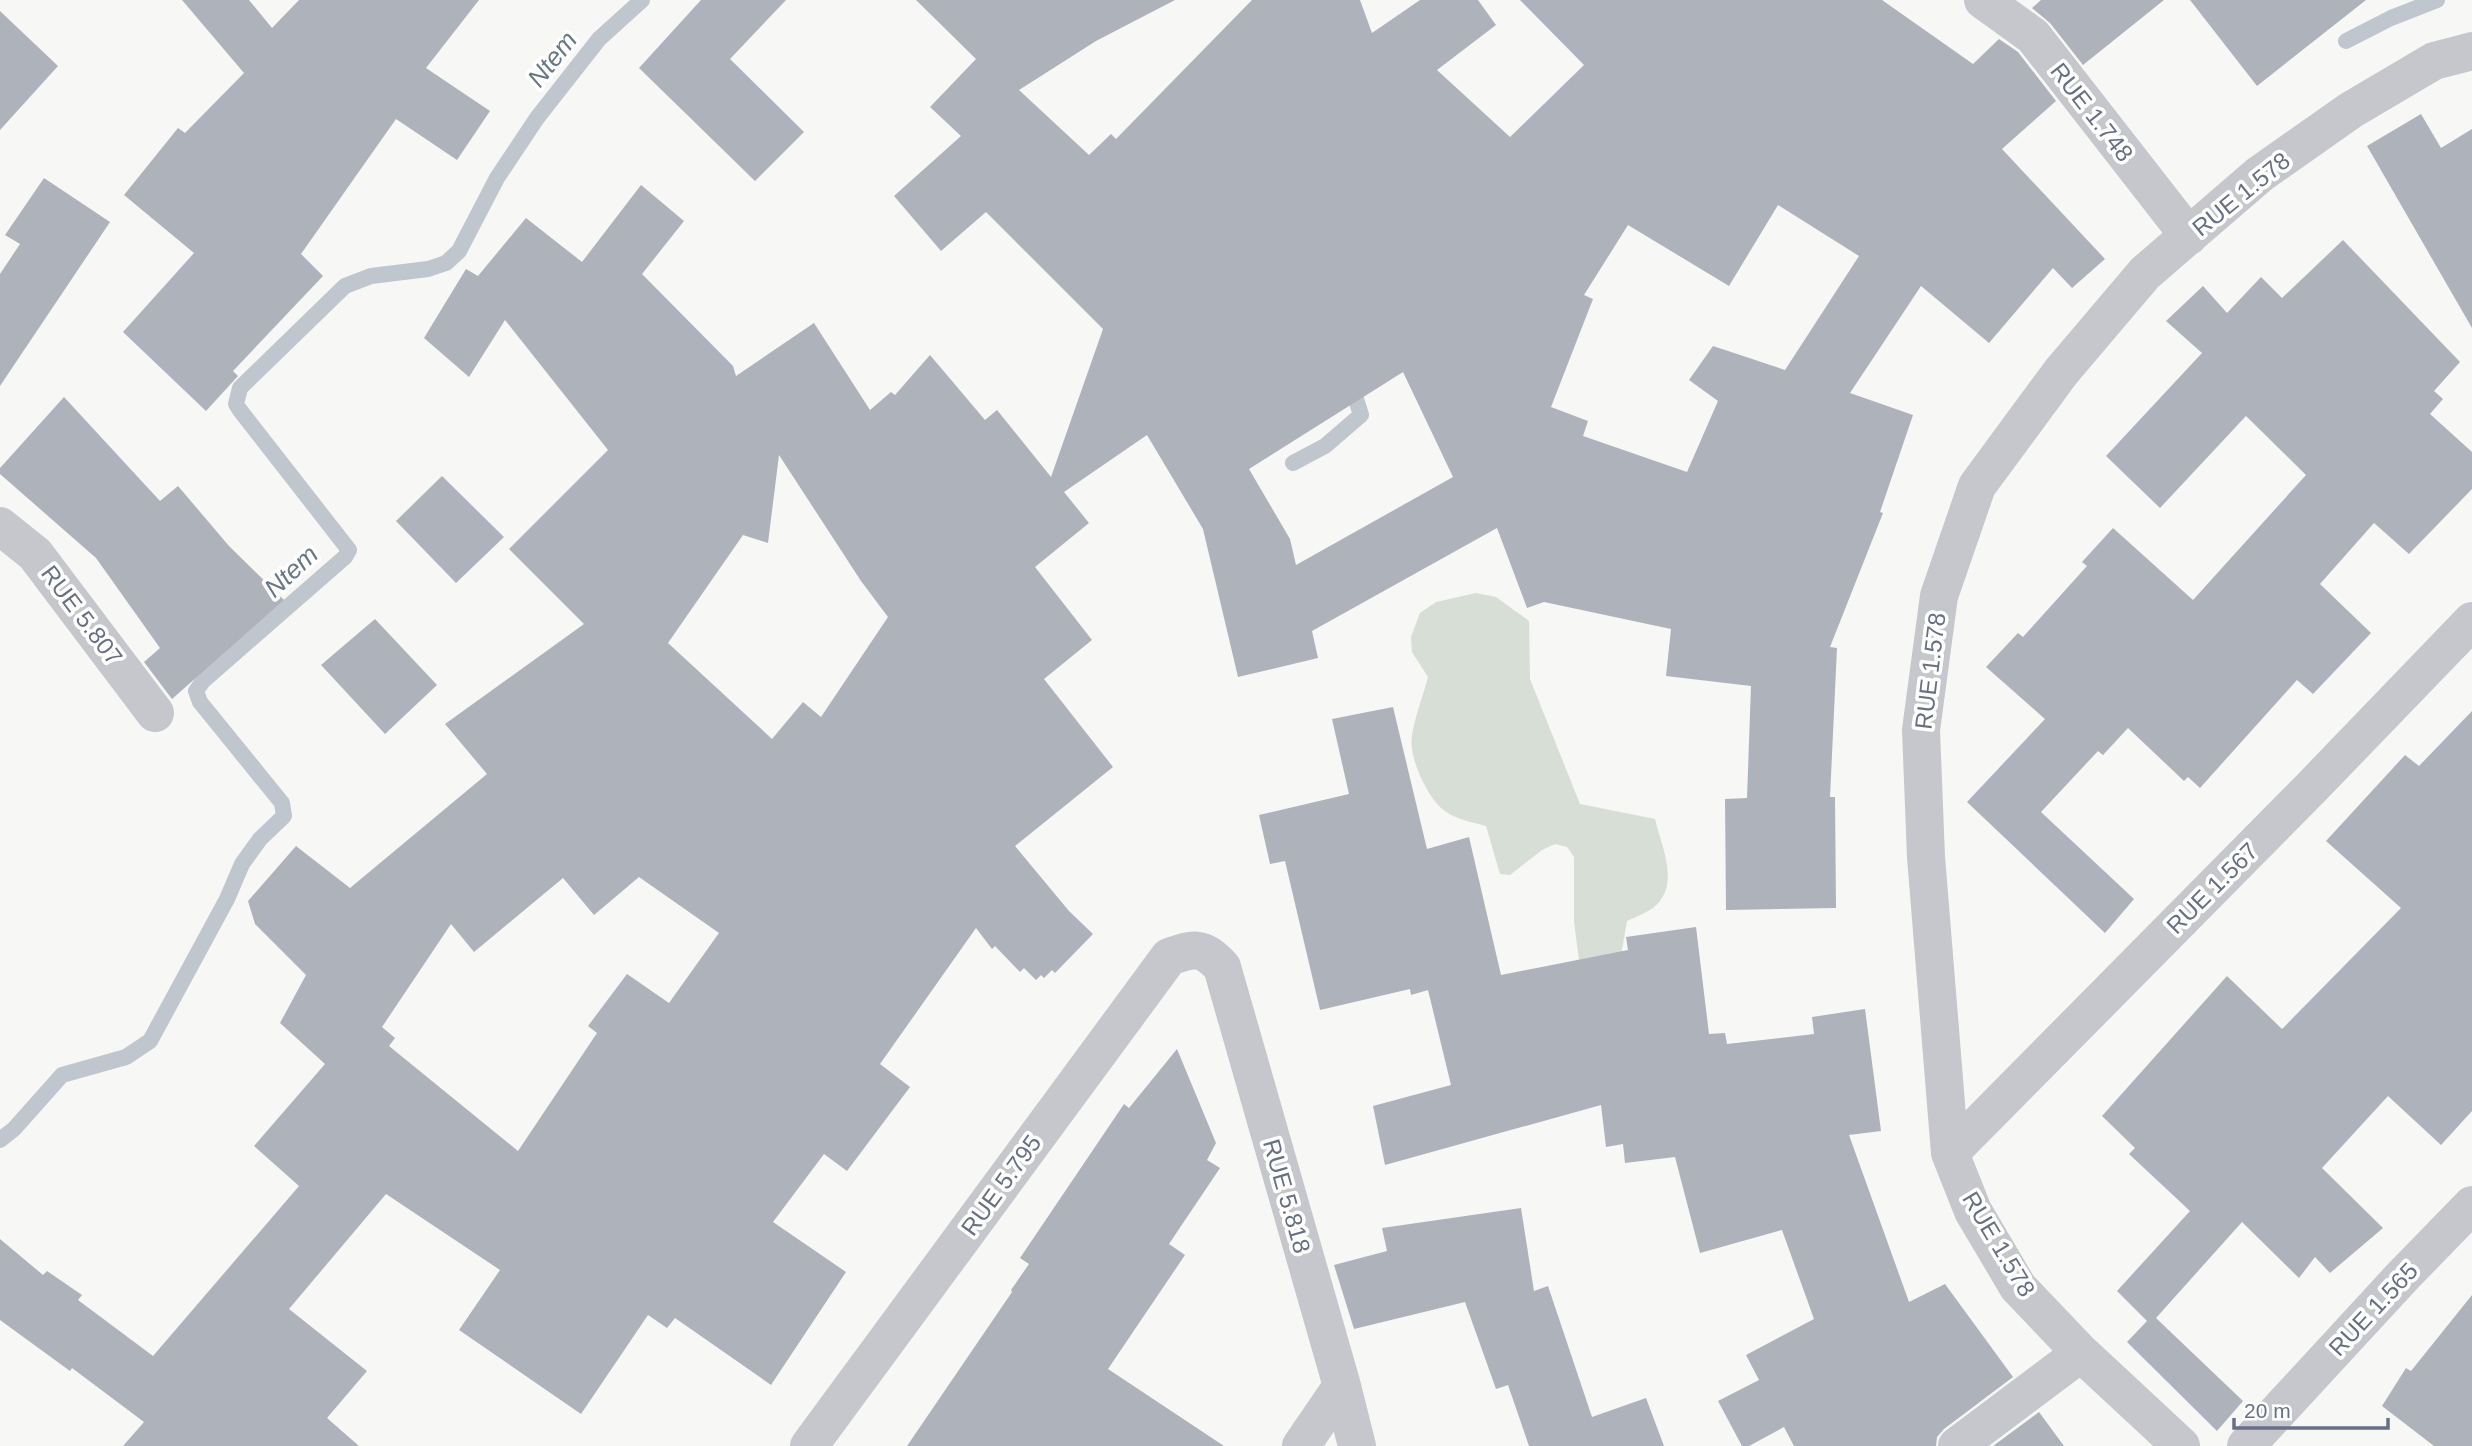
<svg xmlns="http://www.w3.org/2000/svg" width="2472" height="1446" font-family="Arial,sans-serif">
  <style>
    .green { fill: #d7ded6 }
    .lines { fill: none; stroke-linecap: round; stroke-linejoin: round }
    .stream { stroke: #c0c6cd; stroke-width: 16 }
    .building { fill: #aeb2bb; fill-rule: evenodd }
    .minor { stroke: #c5c7cc; stroke-width: 38 }
    .labels { text-anchor: middle; dominant-baseline: central; stroke-width: 7; stroke-linejoin: round; paint-order: stroke }
    .street-label { font-size: 24px; fill: #677085; stroke: #fff }
    .water-label { font-size: 26px; font-style: italic; fill: #687888; stroke: #fff }
  </style>
  <rect width="100%" height="100%" fill="#f7f7f5"/>
  <path class="green" d="M 1476,593 L 1496,597 L 1529,621 L 1530,679 L 1580,804 L 1655,819 C 1662,848 1681,886 1653,908 C 1646,913 1635,917 1627,921 L 1617,979 L 1580,968 L 1574,922 L 1574,857 L 1567,847 L 1555,844 L 1542,850 L 1510,875 L 1500,874 L 1486,826 C 1472,822 1453,819 1441,808 C 1426,794 1408,756 1412,735 C 1415,716 1423,696 1428,677 L 1412,652 L 1411,637 L 1420,613 L 1436,602 Z"/>
  <g class="lines">
    <path class="stream" d="M 2346,41 L 2391,18 L 2437,0
      M 1293,463 L 1325,446 L 1361,415 L 1350,380
      M 0,1140 L 14,1129 L 62,1075 L 126,1057 L 150,1041 L 227,899 L 242,864 L 260,839 L 284,816 L 282,803 L 200,702 L 196,691 L 203,681 L 345,557 L 349,550 L 239,409 L 236,404 L 240,388 L 345,286 L 371,276 L 428,269 L 446,263 L 459,251 L 497,178 L 537,118 L 599,39 L 642,0"/>
  </g>
  <path class="building" d="M 182,0 L 249,0 L 272,28 L 299,0 L 479,0 L 426,68 L 490,111 L 457,160 L 396,119 L 301,254 L 323,276 L 233,371 L 238,376 L 206,411 L 123,332 L 194,253 L 124,195 L 178,128 L 185,133 L 244,73 Z
    M 701,0 L 786,0 L 730,59 L 804,132 L 755,181 L 639,68 Z
    M 916,0 L 1175,0 L 1096,41 L 1019,90 L 1089,155 L 1111,134 L 1116,139 L 1252,0 L 1360,0 L 1372,33 L 1420,0 L 1478,0 L 1496,25 L 1437,70 L 1510,137 L 1584,65 L 1520,0 L 1882,0 L 1973,64 L 1999,39 L 2018,52 L 2056,101 L 2002,149 L 2105,259 L 2072,288 L 2053,268 L 1989,343 L 1921,286 L 1850,393 L 1913,415 L 1880,512 L 1883,513 L 1830,647 L 1837,648 L 1830,797 L 1835,797 L 1836,908 L 1726,910 L 1725,799 L 1747,798 L 1751,686 L 1666,676 L 1671,629 L 1544,602 L 1527,608 L 1497,528 L 1312,631 L 1318,658 L 1238,677 L 1203,529 L 1147,435 L 1064,492 L 1089,523 L 1035,567 L 1092,640 L 1044,679 L 1113,767 L 1015,846 L 1069,911 L 1093,934 L 1055,973 L 1052,970 L 1044,978 L 1041,975 L 1036,980 L 1024,968 L 1020,972 L 995,946 L 992,949 L 976,928 L 880,1064 L 910,1087 L 847,1171 L 824,1154 L 773,1222 L 846,1272 L 771,1385 L 675,1318 L 667,1328 L 648,1315 L 581,1414 L 459,1330 L 500,1270 L 386,1194 L 289,1309 L 367,1371 L 327,1418 L 359,1446 L 123,1446 L 144,1422 L 72,1368 L 70,1371 L 0,1320 L 0,1239 L 43,1275 L 47,1271 L 82,1295 L 78,1300 L 153,1356 L 299,1186 L 254,1146 L 325,1064 L 280,1023 L 306,975 L 255,924 L 248,901 L 296,846 L 350,888 L 487,774 L 445,724 L 584,624 L 509,549 L 608,450 L 505,320 L 469,377 L 424,338 L 466,269 L 478,276 L 526,218 L 582,262 L 641,185 L 684,221 L 642,274 L 733,366 L 736,376 L 814,323 L 870,410 L 891,392 L 895,395 L 930,355 L 985,420 L 997,410 L 1051,477 L 1103,329 L 986,212 L 941,251 L 894,196 L 961,136 L 930,107 L 976,59 ZM 1778,205 L 1859,256 L 1785,370 L 1713,346 L 1689,380 L 1718,401 L 1687,472 L 1583,436 L 1588,421 L 1551,407 L 1593,299 L 1584,295 L 1628,225 L 1729,286 ZM 1403,372 L 1453,477 L 1296,565 L 1290,539 L 1249,469 ZM 779,455 L 861,581 L 888,617 L 821,717 L 803,702 L 772,739 L 668,643 L 743,535 L 768,543 ZM 639,877 L 719,933 L 669,1003 L 627,974 L 588,1026 L 597,1033 L 518,1151 L 389,1046 L 395,1038 L 382,1027 L 451,924 L 474,952 L 563,878 L 594,915 Z
    M 2041,0 L 2164,0 L 2083,65 L 2050,23 L 2032,8 Z
    M 2190,0 L 2366,0 L 2257,86 Z
    M 0,11 L 58,66 L 0,130 Z
    M 2421,114 L 2441,148 L 2472,129 L 2472,328 L 2367,146 Z
    M 44,178 L 110,222 L 0,386 L 0,274 L 20,244 L 5,235 Z
    M 2343,240 L 2460,362 L 2434,391 L 2443,399 L 2430,414 L 2472,452 L 2472,489 L 2409,554 L 2374,523 L 2320,584 L 2371,633 L 2313,694 L 2297,680 L 2200,788 L 2188,777 L 2184,781 L 2128,728 L 2103,755 L 2098,751 L 2041,812 L 2134,899 L 2105,933 L 1967,802 L 2045,719 L 1986,667 L 2018,633 L 2023,637 L 2087,566 L 2082,562 L 2113,528 L 2193,600 L 2306,475 L 2246,416 L 2160,508 L 2106,456 L 2202,353 L 2166,321 L 2203,286 L 2227,313 L 2261,277 L 2282,298 Z
    M 64,397 L 160,501 L 178,486 L 229,546 L 284,600 L 172,699 L 144,662 L 160,648 L 96,558 L 0,474 L 0,468 Z
    M 442,476 L 504,537 L 456,583 L 396,521 Z
    M 375,619 L 437,685 L 385,734 L 321,665 Z
    M 1393,707 L 1427,849 L 1469,837 L 1501,975 L 1628,950 L 1626,937 L 1696,927 L 1709,1034 L 1725,1033 L 1727,1044 L 1814,1034 L 1812,1017 L 1865,1009 L 1881,1131 L 1849,1135 L 1909,1302 L 1945,1284 L 2013,1377 L 1944,1429 L 1937,1437 L 1936,1446 L 1794,1446 L 1784,1427 L 1749,1446 L 1742,1446 L 1718,1401 L 1759,1380 L 1746,1355 L 1814,1319 L 1782,1230 L 1700,1253 L 1675,1157 L 1625,1163 L 1623,1144 L 1606,1147 L 1601,1105 L 1385,1165 L 1373,1106 L 1451,1085 L 1428,990 L 1411,995 L 1410,989 L 1320,1010 L 1285,861 L 1270,864 L 1259,815 L 1349,794 L 1332,719 Z
    M 2472,711 L 2472,1111 L 2441,1145 L 2388,1096 L 2322,1168 L 2383,1228 L 2330,1273 L 2315,1257 L 2299,1278 L 2242,1222 L 2156,1318 L 2243,1401 L 2217,1431 L 2127,1342 L 2147,1321 L 2117,1291 L 2190,1211 L 2129,1154 L 2135,1148 L 2102,1116 L 2227,976 L 2282,1029 L 2401,908 L 2326,841 L 2405,755 L 2419,766 Z
    M 1177,1049 L 1216,1143 L 1207,1160 L 1220,1168 L 1169,1244 L 1185,1255 L 1108,1369 L 1224,1446 L 907,1446 L 1012,1292 L 1011,1290 L 1029,1264 L 1020,1258 L 1124,1104 L 1129,1108 Z
    M 1521,1208 L 1534,1291 L 1548,1286 L 1592,1417 L 1646,1398 L 1664,1446 L 1529,1446 L 1508,1385 L 1496,1389 L 1465,1302 L 1354,1329 L 1334,1265 L 1387,1251 L 1382,1228 Z
    M 2472,1295 L 2472,1446 L 2434,1446 L 2382,1406 L 2406,1368 L 2411,1371 Z
    M 2039,1412 L 2064,1446 L 1993,1446 Z"/>
  <g class="lines">
    <path class="minor" d="M 1983,0 L 2033,36 L 2189,236
      M 0,526 L 35,554 L 155,713
      M 1950,1153 L 2312,787 L 2472,621
      M 809,1446 L 1169,957 C 1195,948 1202,946 1222,967 L 1342,1386 L 1357,1446
      M 1301,1446 L 1342,1386
      M 1957,1446 L 2081,1353
      M 2181,1446 L 2081,1353 L 2018,1287 L 1973,1211 L 1950,1153 L 1926,857 L 1921,730 L 1939,596 L 1977,486 L 2061,372 L 2145,273 L 2260,174 L 2351,110 L 2434,61 L 2472,51
      M 2246,1446 L 2401,1278 L 2472,1205"/>
  </g>
  <g class="labels">
    <g class="street-label">
      <text transform="translate(2092 112) rotate(52)">RUE 1.748</text>
      <text transform="translate(2241 194) rotate(-39)">RUE 1.578</text>
      <text transform="translate(82 615) rotate(53)">RUE 5.807</text>
      <text transform="translate(1930 671) rotate(-83)">RUE 1.578</text>
      <text transform="translate(2212 888) rotate(-45)">RUE 1.567</text>
      <text transform="translate(1001 1185) rotate(-54)">RUE 5.795</text>
      <text transform="translate(1287 1196) rotate(74)">RUE 5.818</text>
      <text transform="translate(1999 1244) rotate(59)">RUE 1.578</text>
      <text transform="translate(2373 1309) rotate(-47)">RUE 1.565</text>
    </g>
    <g class="water-label">
      <text transform="translate(552 59) rotate(-52)">Ntem</text>
      <text transform="translate(291 571) rotate(-43)">Ntem</text>
    </g>
  </g>
  <path d="M2234 1418v10h154v-10" fill="none" stroke="#677085" stroke-width="3.5"/>
  <text x="2244" y="1418" font-size="21" fill="#677085" stroke="#ffffff" stroke-width="5" paint-order="stroke">20 m</text>
</svg>
